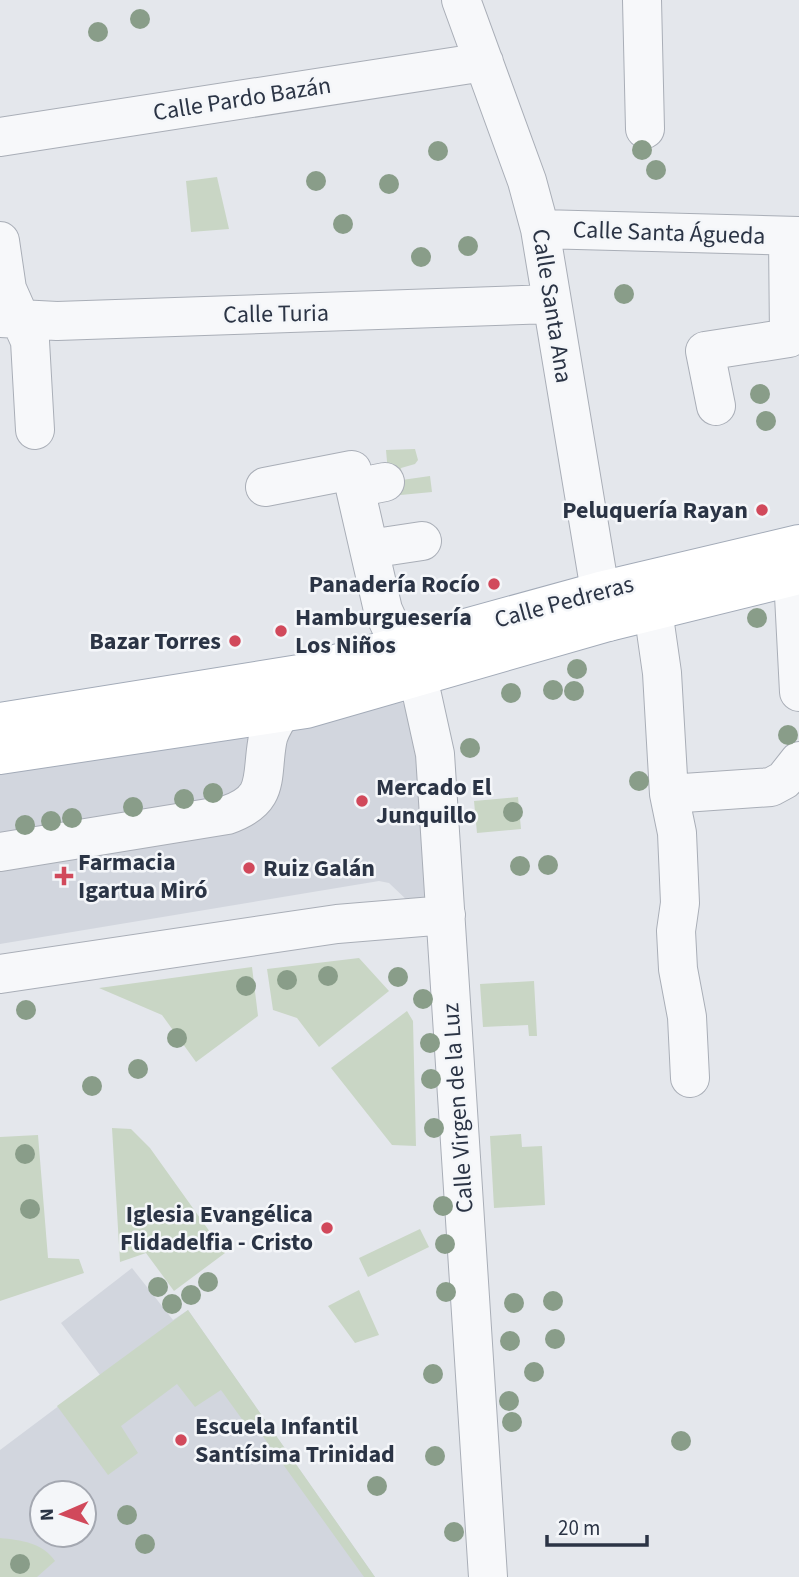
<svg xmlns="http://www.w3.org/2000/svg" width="799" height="1577" font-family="'Source Sans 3',sans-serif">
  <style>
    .built { fill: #d2d6de; fill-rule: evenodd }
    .green { fill: #c9d6c5 }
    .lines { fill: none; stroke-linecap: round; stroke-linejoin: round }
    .minor-casing { stroke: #a9aeb7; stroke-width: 40 }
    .major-casing { stroke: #a3abb8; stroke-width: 40 }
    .minor { stroke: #f7f8fa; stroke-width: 38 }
    .major { stroke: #fff; stroke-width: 38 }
    .tree { fill: #899d89 }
    .poi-dot { fill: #d1495b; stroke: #f4f6f9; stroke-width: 2.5 }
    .labels { text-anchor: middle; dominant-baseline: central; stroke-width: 5; stroke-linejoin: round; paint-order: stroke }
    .street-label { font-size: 24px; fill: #2b3445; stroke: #f4f6f9 }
    .poi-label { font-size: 24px; font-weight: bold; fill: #2b3445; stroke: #f4f6f9; text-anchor: start }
  </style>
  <rect width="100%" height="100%" fill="#e4e7ec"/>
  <path class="built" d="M 400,699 L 417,723 L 426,898 L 409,902 L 389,883 L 379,881 L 0,944 L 0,773 Z
    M 132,1268 L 173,1320 L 188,1310 L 375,1577 L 0,1577 L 0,1450 L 100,1375 L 61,1323 ZM 42,1493 L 84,1493 L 84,1535 L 42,1535 Z"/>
  <path class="green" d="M 217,177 L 229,229 L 191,232 L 186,181 Z
    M 415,449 L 418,460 L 415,464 L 401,468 L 402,480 L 430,476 L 432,492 L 390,496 L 386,450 Z
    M 518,797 L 521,829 L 477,833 L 474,801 Z
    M 359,958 L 389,991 L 319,1047 L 297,1018 L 273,1010 L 267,969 Z
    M 252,967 L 258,1016 L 196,1062 L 162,1015 L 99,988 Z
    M 534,981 L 537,1036 L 529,1036 L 528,1025 L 483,1027 L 480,984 Z
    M 407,1011 L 413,1021 L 416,1146 L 392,1145 L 331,1068 Z
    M 112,1128 L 131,1129 L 150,1148 L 225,1253 L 174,1291 L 146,1253 L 120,1262 Z
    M 521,1134 L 522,1147 L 542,1146 L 545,1205 L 494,1208 L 490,1136 Z
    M 38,1135 L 48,1258 L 79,1259 L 84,1273 L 0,1301 L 0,1137 Z
    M 420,1229 L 429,1247 L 368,1277 L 359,1258 Z
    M 359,1290 L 379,1335 L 355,1343 L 328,1306 Z
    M 188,1310 L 375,1577 L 364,1577 L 254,1424 L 244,1422 L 221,1390 L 195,1407 L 177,1384 L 121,1426 L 138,1453 L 108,1475 L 57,1406 Z
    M 0,1538 C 21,1540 43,1543 55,1561 L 37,1577 L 0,1577 Z"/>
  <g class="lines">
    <g class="minor-casing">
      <path id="minor" d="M 461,0 L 527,181 L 540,229 L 600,591 L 608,622
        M 642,0 L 645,129
        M 0,137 L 484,62
        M 540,229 L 799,236
        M 0,241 L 7,289 L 30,341 L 35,430
        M 0,318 L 57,321 L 551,304
        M 716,406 L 705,351 L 789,338 L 788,236
        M 265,487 L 352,470 L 355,488 L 385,482
        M 355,488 L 383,610 L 422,695 L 435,754 L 488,1577
        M 369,549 L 422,541
        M 793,576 L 799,692
        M 653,610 L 662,673 L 669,794 L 677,833 L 680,903 L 676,931 L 678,969 L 687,1017 L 690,1078
        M 669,794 L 771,787 L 784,780 L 799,761
        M 0,852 L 227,815 C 270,800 261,779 267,743 C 268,732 275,722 281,712
        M 0,974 L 337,924 L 446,915"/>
    </g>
    <g class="major-casing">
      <path id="major" d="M 0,722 L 299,674 L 600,591 L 799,544
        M 0,755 L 306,709 L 608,622 L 799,575"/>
    </g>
    <use href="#minor" class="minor"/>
    <use href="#major" class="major"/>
  </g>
  <g class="tree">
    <circle cx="140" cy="19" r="10"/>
    <circle cx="98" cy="32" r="10"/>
    <circle cx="642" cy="150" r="10"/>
    <circle cx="438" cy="151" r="10"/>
    <circle cx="656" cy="170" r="10"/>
    <circle cx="316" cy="181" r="10"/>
    <circle cx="389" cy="184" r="10"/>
    <circle cx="343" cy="224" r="10"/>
    <circle cx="468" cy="246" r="10"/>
    <circle cx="421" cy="257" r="10"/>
    <circle cx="624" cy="294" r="10"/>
    <circle cx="760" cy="394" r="10"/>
    <circle cx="766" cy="421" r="10"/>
    <circle cx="757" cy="618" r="10"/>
    <circle cx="577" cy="669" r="10"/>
    <circle cx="553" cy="690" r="10"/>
    <circle cx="574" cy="691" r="10"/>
    <circle cx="511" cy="693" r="10"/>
    <circle cx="788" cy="735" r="10"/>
    <circle cx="470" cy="748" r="10"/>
    <circle cx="639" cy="781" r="10"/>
    <circle cx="213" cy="793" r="10"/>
    <circle cx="184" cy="799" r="10"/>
    <circle cx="133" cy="807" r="10"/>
    <circle cx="513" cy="812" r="10"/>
    <circle cx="72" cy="818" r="10"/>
    <circle cx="51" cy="821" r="10"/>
    <circle cx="25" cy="825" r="10"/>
    <circle cx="548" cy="865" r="10"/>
    <circle cx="520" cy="866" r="10"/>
    <circle cx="328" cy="976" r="10"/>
    <circle cx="398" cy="977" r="10"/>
    <circle cx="287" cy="980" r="10"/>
    <circle cx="246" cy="986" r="10"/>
    <circle cx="423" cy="999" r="10"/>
    <circle cx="26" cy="1010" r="10"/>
    <circle cx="177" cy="1038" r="10"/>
    <circle cx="430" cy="1043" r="10"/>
    <circle cx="138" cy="1069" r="10"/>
    <circle cx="431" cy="1079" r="10"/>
    <circle cx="92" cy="1086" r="10"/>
    <circle cx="434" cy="1128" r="10"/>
    <circle cx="25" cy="1154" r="10"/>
    <circle cx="443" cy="1206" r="10"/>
    <circle cx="30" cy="1209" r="10"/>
    <circle cx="445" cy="1244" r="10"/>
    <circle cx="208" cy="1282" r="10"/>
    <circle cx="158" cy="1287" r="10"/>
    <circle cx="446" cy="1292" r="10"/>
    <circle cx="191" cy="1295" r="10"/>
    <circle cx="553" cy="1301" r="10"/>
    <circle cx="514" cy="1303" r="10"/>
    <circle cx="172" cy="1304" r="10"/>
    <circle cx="555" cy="1339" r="10"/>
    <circle cx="510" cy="1341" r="10"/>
    <circle cx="534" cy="1372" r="10"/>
    <circle cx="433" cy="1374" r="10"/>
    <circle cx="509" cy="1401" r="10"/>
    <circle cx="512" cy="1422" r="10"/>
    <circle cx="681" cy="1441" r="10"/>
    <circle cx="435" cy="1456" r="10"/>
    <circle cx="377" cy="1486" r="10"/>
    <circle cx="127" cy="1515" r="10"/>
    <circle cx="454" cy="1532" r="10"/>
    <circle cx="145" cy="1544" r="10"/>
    <circle cx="20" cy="1564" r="10"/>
  </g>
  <g class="poi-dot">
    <circle cx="762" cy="510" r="7"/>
    <circle cx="494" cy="584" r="7"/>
    <circle cx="281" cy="631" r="7"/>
    <circle cx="235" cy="641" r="7"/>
    <circle cx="362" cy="801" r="7"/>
    <circle cx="249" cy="868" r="7"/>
    <path d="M60.5 865.5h7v7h7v7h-7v7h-7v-7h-7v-7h7z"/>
    <circle cx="327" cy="1228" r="7"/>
    <circle cx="181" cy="1440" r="7"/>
  </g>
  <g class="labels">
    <g class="street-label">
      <text transform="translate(242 99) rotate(-9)">Calle Pardo Bazán</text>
      <text transform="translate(669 233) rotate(2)">Calle Santa Águeda</text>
      <text transform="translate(552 306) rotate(81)">Calle Santa Ana</text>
      <text transform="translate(276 314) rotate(-1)">Calle Turia</text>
      <text transform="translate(564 602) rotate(-15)">Calle Pedreras</text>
      <text transform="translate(458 1108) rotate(-94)">Calle Virgen de la Luz</text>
    </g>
    <g class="poi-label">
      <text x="748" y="510" text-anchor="end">Peluquería Rayan</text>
      <text x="480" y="584" text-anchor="end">Panadería Rocío</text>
      <text x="295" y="617">Hamburguesería<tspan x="295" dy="28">Los Niños</tspan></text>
      <text x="221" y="641" text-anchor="end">Bazar Torres</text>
      <text x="376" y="787">Mercado El<tspan x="376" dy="28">Junquillo</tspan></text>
      <text x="78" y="862">Farmacia<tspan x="78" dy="28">Igartua Miró</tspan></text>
      <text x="263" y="868">Ruiz Galán</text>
      <text x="313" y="1214" text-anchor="end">Iglesia Evangélica<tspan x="313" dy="28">Flidadelfia - Cristo</tspan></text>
      <text x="195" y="1426">Escuela Infantil<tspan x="195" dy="28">Santísima Trinidad</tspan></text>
    </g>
  </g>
  <g transform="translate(63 1514) rotate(268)"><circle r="33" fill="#f4f6f9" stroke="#a4a8b1" stroke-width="2"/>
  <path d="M0-5L12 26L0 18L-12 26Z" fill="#d1495b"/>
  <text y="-10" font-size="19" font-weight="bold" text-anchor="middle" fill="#2b3445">N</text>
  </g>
  <path d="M547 1535v10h100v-10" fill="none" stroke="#2b3445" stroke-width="3.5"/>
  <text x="558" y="1535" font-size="21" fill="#2b3445" stroke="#f4f6f9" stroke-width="5" paint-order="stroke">20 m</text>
</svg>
